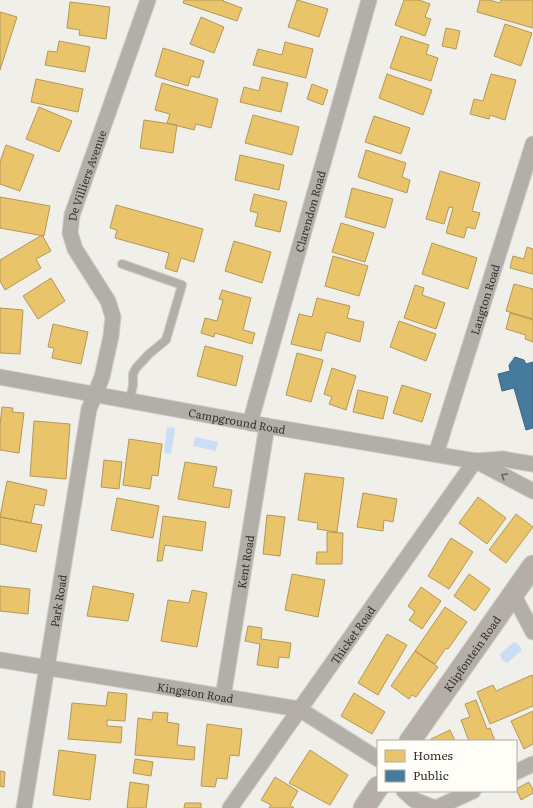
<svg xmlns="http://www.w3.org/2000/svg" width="533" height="808" font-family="Literata,serif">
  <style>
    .water { fill: #cbdef5 }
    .homes { fill: #e9c46a; stroke: #b39858 }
    .public { fill: #457b9d; stroke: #40657c }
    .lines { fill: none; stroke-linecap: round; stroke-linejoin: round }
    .service-casing { stroke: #cdccc8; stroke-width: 10 }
    .minor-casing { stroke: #cdccc8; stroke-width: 17 }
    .secondary-casing { stroke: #cdccc8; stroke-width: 23 }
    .service { stroke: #b4aea8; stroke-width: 8 }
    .minor { stroke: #b4aea8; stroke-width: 15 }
    .secondary { stroke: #b4aea7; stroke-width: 21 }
    .oneway { stroke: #67645f }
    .labels { text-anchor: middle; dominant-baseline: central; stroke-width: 4; stroke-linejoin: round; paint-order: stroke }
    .street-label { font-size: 11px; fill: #34332f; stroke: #fffdf7 }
  </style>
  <rect width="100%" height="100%" fill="#f0efe9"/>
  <path class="water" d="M 167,427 L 175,428 L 171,454 L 164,453 Z
    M 195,437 L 218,442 L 216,451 L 193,446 Z
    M 514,642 L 519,645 L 522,650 L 507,663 L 502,660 L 500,654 Z"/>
  <path class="homes" d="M 184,0 L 224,0 L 223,1 L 242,8 L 237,21 L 183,3 Z
    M 297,0 L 328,9 L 319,37 L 288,27 Z
    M 404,0 L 419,0 L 430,4 L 425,17 L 431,19 L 425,36 L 395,25 Z
    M 480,0 L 489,0 L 500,3 L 501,0 L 533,0 L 533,28 L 477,12 Z
    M 70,2 L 110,7 L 106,39 L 79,35 L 80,30 L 67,28 Z
    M 0,12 L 17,17 L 0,70 Z
    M 201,17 L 224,27 L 214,53 L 190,44 Z
    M 505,24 L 532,33 L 521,66 L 494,56 Z
    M 446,28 L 460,31 L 456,49 L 442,46 Z
    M 401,36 L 429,45 L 426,54 L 438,58 L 431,81 L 390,68 Z
    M 59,41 L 90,47 L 85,72 L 45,65 L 48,51 L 57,52 Z
    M 285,42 L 313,49 L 306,78 L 253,65 L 258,49 L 282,55 Z
    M 163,48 L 204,61 L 199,78 L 191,76 L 188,86 L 155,76 Z
    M 387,74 L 432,90 L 423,115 L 379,98 Z
    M 491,74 L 516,80 L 505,120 L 490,115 L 489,119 L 470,114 L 474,99 L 483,101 Z
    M 262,77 L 288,83 L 281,112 L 240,102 L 244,87 L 259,91 Z
    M 36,79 L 83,89 L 78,112 L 31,102 Z
    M 162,83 L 218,99 L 211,128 L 196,124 L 194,130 L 167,123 L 170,114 L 155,110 Z
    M 312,84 L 328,90 L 323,105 L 307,99 Z
    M 39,107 L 72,121 L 59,152 L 26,139 Z
    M 253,115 L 299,127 L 292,155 L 245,143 Z
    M 374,116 L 410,128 L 401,154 L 365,142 Z
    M 144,120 L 177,125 L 173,153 L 140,148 Z
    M 6,145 L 34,155 L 20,191 L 0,184 L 0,162 Z
    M 366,150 L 406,163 L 402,177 L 410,180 L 407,193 L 358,177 Z
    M 240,155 L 284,165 L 279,190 L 235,180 Z
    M 440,171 L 480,183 L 472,211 L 480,213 L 475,229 L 467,227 L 464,238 L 446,233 L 453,208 L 449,207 L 444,224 L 426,219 Z
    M 352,188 L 393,199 L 385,228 L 345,217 Z
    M 254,194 L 287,202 L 280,232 L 255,226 L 258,213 L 250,211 Z
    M 0,197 L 50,206 L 44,236 L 0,228 Z
    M 116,205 L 203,229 L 194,262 L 181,258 L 177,272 L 165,268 L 169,253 L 115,238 L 117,230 L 110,228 Z
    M 341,223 L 374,233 L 365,262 L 332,252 Z
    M 42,235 L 51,251 L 36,259 L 41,268 L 5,290 L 0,281 L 0,260 Z
    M 234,241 L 271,252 L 262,283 L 225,271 Z
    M 432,243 L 477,258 L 468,289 L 422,274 Z
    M 527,247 L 533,249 L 533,274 L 510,268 L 513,256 L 524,259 Z
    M 333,256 L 368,266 L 359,296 L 325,286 Z
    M 51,278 L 65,301 L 38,319 L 23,296 Z
    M 514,284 L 533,289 L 533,319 L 506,311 Z
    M 415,285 L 424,288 L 422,295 L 445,303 L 436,329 L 404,318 Z
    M 222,290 L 251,298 L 243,330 L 255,333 L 252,344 L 215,333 L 214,337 L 201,333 L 205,318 L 217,321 L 223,300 L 219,299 Z
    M 317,298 L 350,306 L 347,318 L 364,322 L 360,342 L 326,332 L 321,351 L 291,344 L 299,314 L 312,317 Z
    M 0,308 L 23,310 L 20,354 L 0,353 Z
    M 510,313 L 533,320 L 533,342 L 525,339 L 526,335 L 506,329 Z
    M 399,321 L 436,334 L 426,361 L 390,347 Z
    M 53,324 L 88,332 L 81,364 L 52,358 L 54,348 L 48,347 Z
    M 205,346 L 243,356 L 236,386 L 197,376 Z
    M 297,353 L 323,360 L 311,402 L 286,395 Z
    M 332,368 L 356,376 L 346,410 L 329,404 L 332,397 L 324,394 Z
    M 402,385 L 431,394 L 422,422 L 393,413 Z
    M 358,390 L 388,397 L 383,419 L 353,412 Z
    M 2,407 L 13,408 L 12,412 L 24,413 L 19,453 L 0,450 L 0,425 Z
    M 34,421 L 70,424 L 66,479 L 30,476 Z
    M 129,439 L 162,444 L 158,476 L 152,475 L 150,489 L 123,485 Z
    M 104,460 L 122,462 L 119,489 L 101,487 Z
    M 185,462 L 217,467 L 213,487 L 232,490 L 229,508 L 178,499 Z
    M 305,473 L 344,478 L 337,532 L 317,529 L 318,523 L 298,520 Z
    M 7,481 L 47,490 L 44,506 L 35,504 L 31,523 L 0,517 Z
    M 363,493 L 397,499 L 393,522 L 384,520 L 383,531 L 357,527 Z
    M 478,497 L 506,518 L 487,544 L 459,523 Z
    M 117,498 L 159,506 L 153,538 L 111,530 Z
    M 516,514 L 533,527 L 506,563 L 489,550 Z
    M 267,515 L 285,517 L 280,556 L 263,554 Z
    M 163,516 L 206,522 L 202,551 L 165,545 L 162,561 L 157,561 Z
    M 0,517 L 42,525 L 36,552 L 0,544 Z
    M 327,532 L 343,533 L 342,564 L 316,564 L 317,552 L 327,552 Z
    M 451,538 L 473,552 L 449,589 L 428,576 Z
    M 292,574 L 325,580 L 318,617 L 285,610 Z
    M 469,574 L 490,589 L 475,611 L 454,596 Z
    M 0,586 L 30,589 L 28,614 L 0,611 Z
    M 93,586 L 134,594 L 128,621 L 87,616 Z
    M 421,587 L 441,601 L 422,629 L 409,620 L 415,612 L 408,606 Z
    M 192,590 L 207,593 L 197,647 L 161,641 L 168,600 L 189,603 Z
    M 445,607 L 467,622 L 448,649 L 446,648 L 435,664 L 415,651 Z
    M 248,626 L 262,628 L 261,639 L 291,643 L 289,658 L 279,657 L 278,668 L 257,665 L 260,644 L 245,641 Z
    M 387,634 L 407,645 L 378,695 L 358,683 Z
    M 415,651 L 438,667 L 416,697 L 412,695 L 409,699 L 391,686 Z
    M 532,675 L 533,678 L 533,706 L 490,724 L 477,692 L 493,685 L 496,691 Z
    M 108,692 L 127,694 L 125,721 L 107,720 L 107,726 L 122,727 L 121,743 L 68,739 L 72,703 L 106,706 Z
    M 354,693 L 385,712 L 372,734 L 341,716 Z
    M 476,700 L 487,729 L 490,728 L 495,741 L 469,741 L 461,720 L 470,717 L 465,704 Z
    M 533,711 L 533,744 L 524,749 L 511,721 Z
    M 153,712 L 168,713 L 167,722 L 179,724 L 177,745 L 195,747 L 194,760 L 135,755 L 138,718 L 152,720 Z
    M 207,724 L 242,729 L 239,756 L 230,755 L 227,779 L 217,778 L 215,787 L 201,786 Z
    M 450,730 L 455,741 L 432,741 L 431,739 Z
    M 59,750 L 96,755 L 90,800 L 53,795 Z
    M 310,750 L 348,775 L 330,805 L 289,783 Z
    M 135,759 L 153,762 L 151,776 L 133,773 Z
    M 0,771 L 5,772 L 4,787 L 0,786 Z
    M 275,777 L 298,791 L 290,805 L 294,808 L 269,808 L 271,805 L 261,800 Z
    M 130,782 L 149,785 L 146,808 L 127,808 Z
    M 529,782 L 533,790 L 533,793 L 521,800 L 516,789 Z
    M 185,803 L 201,803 L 201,808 L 184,808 Z"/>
  <path class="public" d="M 515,357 L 524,360 L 526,364 L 533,362 L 533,428 L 526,430 L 514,388 L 502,391 L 498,374 L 510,371 L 509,365 Z"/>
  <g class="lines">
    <g class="service-casing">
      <path id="service" d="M 122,264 L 182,285 L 166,340 L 149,354 L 136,368 L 133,374 L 133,385 L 130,400"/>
    </g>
    <g class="minor-casing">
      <g id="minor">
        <path id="s1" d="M 0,377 L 267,426 L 475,461 L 503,459 L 533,464"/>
        <path id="s2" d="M 250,423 L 369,0"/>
        <path id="s3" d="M 436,454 L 533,144"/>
        <path d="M 476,461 L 533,491"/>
        <path d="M 513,594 L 533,632"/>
        <path id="s4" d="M 0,660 L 299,709 L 378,759"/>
        <path id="s5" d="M 223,697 L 267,426"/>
        <path d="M 516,772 L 533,764"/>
        <path d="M 404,791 L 414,800 L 435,808"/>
        <path id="s6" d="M 24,808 L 89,409 L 102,377 L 111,336 L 113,317 L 108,301 L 75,249 L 70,233 L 72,215 L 148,0"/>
        <path id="s7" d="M 230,808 L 475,461"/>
        <path d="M 436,808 L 473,791"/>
      </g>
    </g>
    <g class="secondary-casing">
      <g id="secondary">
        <path id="s8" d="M 410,741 L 533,566"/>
        <path d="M 364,808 L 378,787"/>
      </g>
    </g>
    <use href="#service" class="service"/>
    <use href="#minor" class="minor"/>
    <use href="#secondary" class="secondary"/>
  </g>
  <defs><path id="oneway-chevron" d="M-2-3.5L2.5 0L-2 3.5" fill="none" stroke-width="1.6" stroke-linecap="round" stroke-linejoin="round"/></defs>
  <use class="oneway" href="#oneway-chevron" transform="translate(504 476) rotate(-149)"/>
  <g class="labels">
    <g class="street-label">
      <text stroke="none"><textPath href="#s6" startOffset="655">De Villiers Avenue</textPath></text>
      <text stroke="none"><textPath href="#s2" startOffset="220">Clarendon Road</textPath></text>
      <text stroke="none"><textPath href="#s3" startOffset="162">Langton Road</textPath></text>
      <text stroke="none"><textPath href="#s1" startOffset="241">Campground Road</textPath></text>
      <text stroke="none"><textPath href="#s5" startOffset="137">Kent Road</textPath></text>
      <text stroke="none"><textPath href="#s6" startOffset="210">Park Road</textPath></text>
      <text stroke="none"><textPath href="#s7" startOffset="212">Thicket Road</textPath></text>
      <text stroke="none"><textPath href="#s8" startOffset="107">Klipfontein Road</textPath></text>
      <text stroke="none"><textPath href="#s4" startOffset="198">Kingston Road</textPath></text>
    </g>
  </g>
  <rect x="377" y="740" width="140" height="52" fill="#fffdf7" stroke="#aeaca7"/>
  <rect x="385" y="750" width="20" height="12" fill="#e9c46a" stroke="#aeaca7"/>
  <text x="413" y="760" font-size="12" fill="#34332f">Homes</text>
  <rect x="385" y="770" width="20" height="12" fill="#457b9d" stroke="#aeaca7"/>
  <text x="413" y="780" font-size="12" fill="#34332f">Public</text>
</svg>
